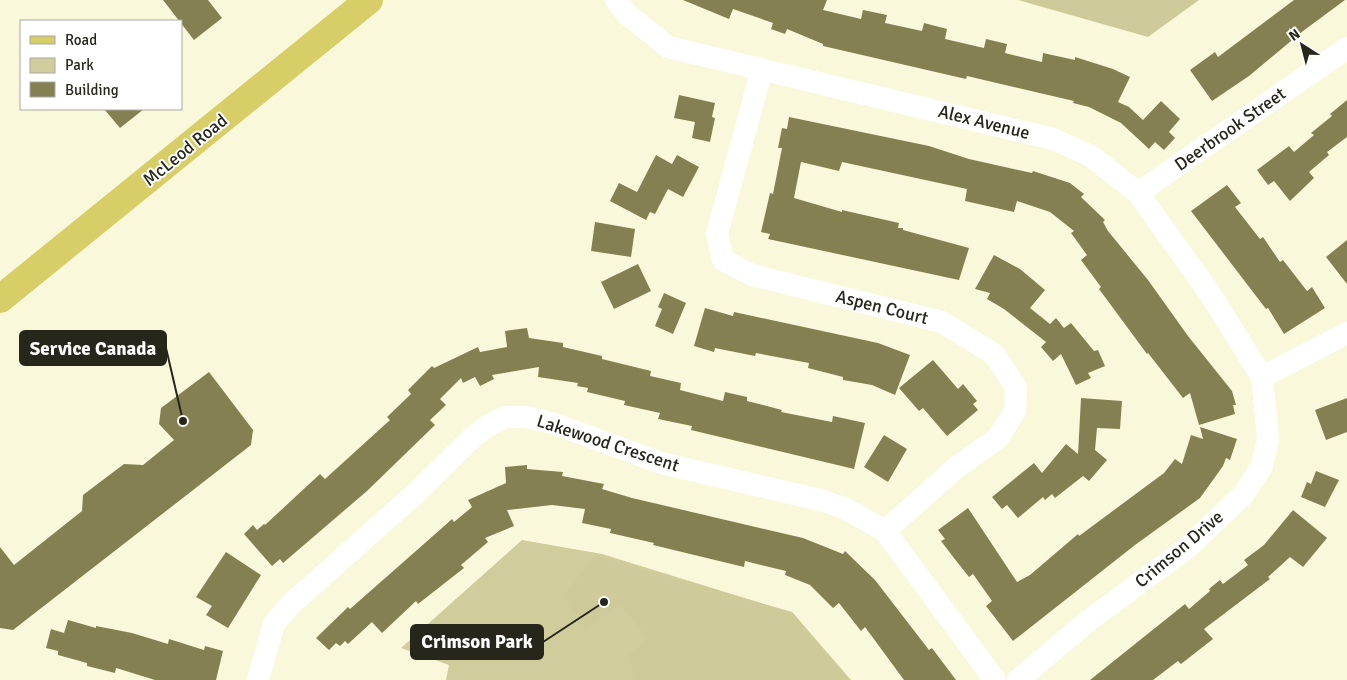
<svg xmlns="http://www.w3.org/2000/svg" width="1347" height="680" font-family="Signika,sans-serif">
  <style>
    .green { fill: #d0cc9b }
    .forest { fill: #cfca99 }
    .building { fill: #858052 }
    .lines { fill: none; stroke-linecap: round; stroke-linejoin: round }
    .minor { stroke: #fff; stroke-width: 22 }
    .major { stroke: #d7ce67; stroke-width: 28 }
    .labels { text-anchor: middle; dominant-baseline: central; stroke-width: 4; stroke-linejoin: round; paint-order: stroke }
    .street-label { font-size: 18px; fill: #27261b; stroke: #fff }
    .leader { fill: none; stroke: #27261b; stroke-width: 2 }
    .callout-dot { fill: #27261b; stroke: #fff; stroke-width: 2 }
    .callout { fill: #27261b; stroke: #27261b; stroke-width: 2 }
    .callout-label { font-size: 19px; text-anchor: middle; font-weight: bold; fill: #fff }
  </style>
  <rect width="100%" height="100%" fill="#faf8da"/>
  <path class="green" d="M 522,540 L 602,554 L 793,613 L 849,680 L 446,680 L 449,665 L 401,648 Z"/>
  <path class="forest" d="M 1018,0 L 1199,0 L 1148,37 Z
    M 595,556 L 792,612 L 851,680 L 635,680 L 628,656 L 648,639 L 620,604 L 586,628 L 563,596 Z"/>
  <path class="building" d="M 163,0 L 208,0 L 222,18 L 194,40 Z
    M 683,0 L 827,0 L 823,10 L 861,19 L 863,10 L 887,15 L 885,23 L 922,31 L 924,23 L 947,29 L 945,39 L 984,48 L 986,39 L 1007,44 L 1005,53 L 1042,62 L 1043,53 L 1075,60 L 1075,57 L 1113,69 L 1130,77 L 1118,102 L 1129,107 L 1143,120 L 1161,101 L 1180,119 L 1169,132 L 1175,138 L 1164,150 L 1155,142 L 1149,149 L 1121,123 L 1089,107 L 1073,103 L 1074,101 L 967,76 L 966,79 L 823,46 L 823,44 L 787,29 L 785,34 L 771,29 L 773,23 L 733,9 L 729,19 Z
    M 1294,0 L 1345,0 L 1303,31 L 1249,76 L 1212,101 L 1190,70 L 1215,52 L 1218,57 Z
    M 679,95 L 715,103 L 712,117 L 715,118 L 710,142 L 692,138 L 695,122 L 674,118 Z
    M 1347,100 L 1347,137 L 1327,152 L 1329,155 L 1309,172 L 1314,178 L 1290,201 L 1274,181 L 1268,185 L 1257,170 L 1289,146 L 1294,152 L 1314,135 L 1311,133 L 1332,116 L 1330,114 Z
    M 104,109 L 144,109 L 120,128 Z
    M 789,117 L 929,146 L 969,159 L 1032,173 L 1033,171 L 1070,183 L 1084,194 L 1081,197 L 1105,220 L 1103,222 L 1108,231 L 1148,280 L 1188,336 L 1232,391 L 1236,405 L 1233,405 L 1235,414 L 1199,425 L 1190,393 L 1183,398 L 1148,353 L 1147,354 L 1099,289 L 1101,287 L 1081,260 L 1087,255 L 1071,233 L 1074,231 L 1050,212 L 1017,201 L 1014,212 L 965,201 L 967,189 L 842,162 L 839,171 L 801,162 L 794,198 L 842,212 L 842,210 L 899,223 L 898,228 L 903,228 L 903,230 L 969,248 L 959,280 L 768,239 L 770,234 L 761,232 L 770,193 L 773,194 L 782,148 L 778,148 L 782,128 L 787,129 Z
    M 656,155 L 672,164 L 677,155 L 699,167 L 683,197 L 668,189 L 655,214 L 650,212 L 646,220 L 610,201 L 619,183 L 637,192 Z
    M 1227,185 L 1241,203 L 1235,207 L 1260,239 L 1263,237 L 1280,262 L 1283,260 L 1307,291 L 1312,287 L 1325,308 L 1284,334 L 1268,308 L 1266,309 L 1191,211 Z
    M 595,222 L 635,229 L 631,257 L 591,251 Z
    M 1347,240 L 1347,284 L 1326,257 Z
    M 994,255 L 1020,269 L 1045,290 L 1030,308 L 1050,324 L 1056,318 L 1064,328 L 1071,323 L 1094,351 L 1098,350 L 1105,366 L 1088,373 L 1091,378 L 1076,385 L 1061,354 L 1053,361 L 1041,347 L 1046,342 L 1004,309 L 987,299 L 990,293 L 975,289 Z
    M 638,264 L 651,291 L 614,309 L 601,282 Z
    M 664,293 L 686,303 L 673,334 L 655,326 L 662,309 L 658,307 Z
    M 705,308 L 733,316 L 734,312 L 878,343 L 910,355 L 895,395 L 872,385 L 843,380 L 843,377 L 808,368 L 809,363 L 756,353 L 755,356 L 715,348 L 714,352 L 694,346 Z
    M 527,328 L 529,338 L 563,343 L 563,347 L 602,356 L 602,359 L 651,371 L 650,376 L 681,383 L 680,390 L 723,401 L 725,392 L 747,397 L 747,401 L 782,410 L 781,412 L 832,422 L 833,416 L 865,423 L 854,469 L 691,430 L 692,426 L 658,419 L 660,413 L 624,405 L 625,401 L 587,392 L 588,388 L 577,386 L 578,383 L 538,377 L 539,367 L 492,375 L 494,379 L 480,386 L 475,377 L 463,383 L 461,378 L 440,399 L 446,405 L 430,420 L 435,425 L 367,491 L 283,563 L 280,559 L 272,566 L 244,534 L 253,525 L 257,530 L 264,524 L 265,525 L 320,474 L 325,479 L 390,420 L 387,417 L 411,394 L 408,390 L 432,366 L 434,368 L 478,347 L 480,352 L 507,347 L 505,331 Z
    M 933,360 L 958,389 L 963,384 L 977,401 L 973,404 L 978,410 L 947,436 L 923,408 L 919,411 L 899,388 Z
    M 209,372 L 253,430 L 251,445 L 13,630 L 0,628 L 0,547 L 14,565 L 82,511 L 83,495 L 124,464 L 143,465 L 174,440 L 159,424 L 161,408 Z
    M 1081,398 L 1122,401 L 1120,429 L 1097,428 L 1095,450 L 1107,460 L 1089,481 L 1083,476 L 1055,498 L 1052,494 L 1045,500 L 1043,497 L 1018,518 L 1007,505 L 1002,509 L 992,497 L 1034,463 L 1042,473 L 1066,444 L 1078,454 Z
    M 1347,398 L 1347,432 L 1326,440 L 1315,410 Z
    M 1200,427 L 1237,439 L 1230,460 L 1226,458 L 1223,466 L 1200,498 L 1135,545 L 1013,641 L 986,606 L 992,601 L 973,574 L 969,577 L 954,558 L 941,541 L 945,539 L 938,530 L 968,508 L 1017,582 L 1030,575 L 1078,534 L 1079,536 L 1164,473 L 1175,459 L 1182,464 L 1191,435 L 1203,439 Z
    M 884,435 L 907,449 L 888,482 L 864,467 Z
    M 527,465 L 527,469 L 563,472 L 562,476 L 604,484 L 602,489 L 632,498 L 803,538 L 843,554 L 845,551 L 875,580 L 929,650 L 932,648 L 956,680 L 904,680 L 865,627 L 861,631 L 839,603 L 833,608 L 810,585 L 785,575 L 786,571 L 745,561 L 744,567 L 653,545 L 654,543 L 610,533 L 611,529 L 582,523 L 585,509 L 552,505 L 507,510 L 514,526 L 485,538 L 488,542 L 461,565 L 464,568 L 418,604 L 416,601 L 382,633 L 372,622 L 348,644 L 345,641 L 340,646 L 336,643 L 329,650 L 316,638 L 348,607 L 350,609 L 442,528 L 452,519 L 454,522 L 472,507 L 468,500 L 506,483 L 505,467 Z
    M 1316,471 L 1339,480 L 1325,507 L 1301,497 L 1307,482 L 1311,484 Z
    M 1293,510 L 1327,538 L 1303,567 L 1290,557 L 1268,577 L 1270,579 L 1204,629 L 1213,639 L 1181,664 L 1178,661 L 1153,680 L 1090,680 L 1185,604 L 1189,609 L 1210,591 L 1209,589 L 1220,580 L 1223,584 L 1248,565 L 1244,560 L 1264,545 Z
    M 226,552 L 261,575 L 228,628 L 206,615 L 212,606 L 196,597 Z
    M 68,620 L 96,628 L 96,626 L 132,633 L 168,644 L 169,639 L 204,650 L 205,646 L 223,651 L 216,680 L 155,680 L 116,668 L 115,673 L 87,666 L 87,663 L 58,655 L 58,651 L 46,648 L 51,629 L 64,633 Z"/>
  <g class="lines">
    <path class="minor" d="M 616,0 L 627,14 L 668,47 L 1053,139 L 1091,156 L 1138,193 L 1209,292 L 1262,377 L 1268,438 L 1262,466 L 1243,495 L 1187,548 L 1088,621 L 1018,680
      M 762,69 L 717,234 L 723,260 L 752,275 L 942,322 L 994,354 L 1016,387 L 1015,411 L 998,438 L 957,467 L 885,531
      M 1138,193 L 1347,48
      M 1262,377 L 1347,333
      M 258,680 L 274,624 L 290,605 L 416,493 L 471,439 L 486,427 L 505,417 L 525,417 L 552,423 L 661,463 L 824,501 L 846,509 L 885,531 L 995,680"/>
    <path class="major" d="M 0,299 L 369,0"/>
  </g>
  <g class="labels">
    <g class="street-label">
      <text transform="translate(984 122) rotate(14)">Alex Avenue</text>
      <text transform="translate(1230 129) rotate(-35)">Deerbrook Street</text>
      <text transform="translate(185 150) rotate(-39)">McLeod Road</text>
      <text transform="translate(882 307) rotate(14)">Aspen Court</text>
      <text transform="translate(608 443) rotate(18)">Lakewood Crescent</text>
      <text transform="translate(1179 549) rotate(-40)">Crimson Drive</text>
    </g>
  </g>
  <path class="leader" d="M183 421L166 348M604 602L543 642"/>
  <g class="callout-dot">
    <circle cx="183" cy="421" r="5"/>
    <circle cx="604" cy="602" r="5"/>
  </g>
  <g class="callout">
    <rect x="20" y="331" width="146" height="34" rx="5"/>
    <rect x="411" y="625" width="132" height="34" rx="5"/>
  </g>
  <g class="callout-label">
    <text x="93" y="355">Service Canada</text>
    <text x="477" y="648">Crimson Park</text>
  </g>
  <rect x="20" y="20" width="162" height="90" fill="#ffffff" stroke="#a9a8a4"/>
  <rect x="30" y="36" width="25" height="8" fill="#d7ce67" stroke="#a9a8a4"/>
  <text x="65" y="45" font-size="15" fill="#27261b">Road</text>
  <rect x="30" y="58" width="25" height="15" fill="#d0cc9b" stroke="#a9a8a4"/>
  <text x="65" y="70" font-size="15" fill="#27261b">Park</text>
  <rect x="30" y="82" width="25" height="15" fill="#858052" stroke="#a9a8a4"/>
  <text x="65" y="95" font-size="15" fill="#27261b">Building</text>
  <g transform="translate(1302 45) rotate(324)" stroke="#ffffff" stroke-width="4" paint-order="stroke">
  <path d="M0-4L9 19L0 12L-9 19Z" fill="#27261b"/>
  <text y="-8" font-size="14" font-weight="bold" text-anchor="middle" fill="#27261b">N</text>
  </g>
</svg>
